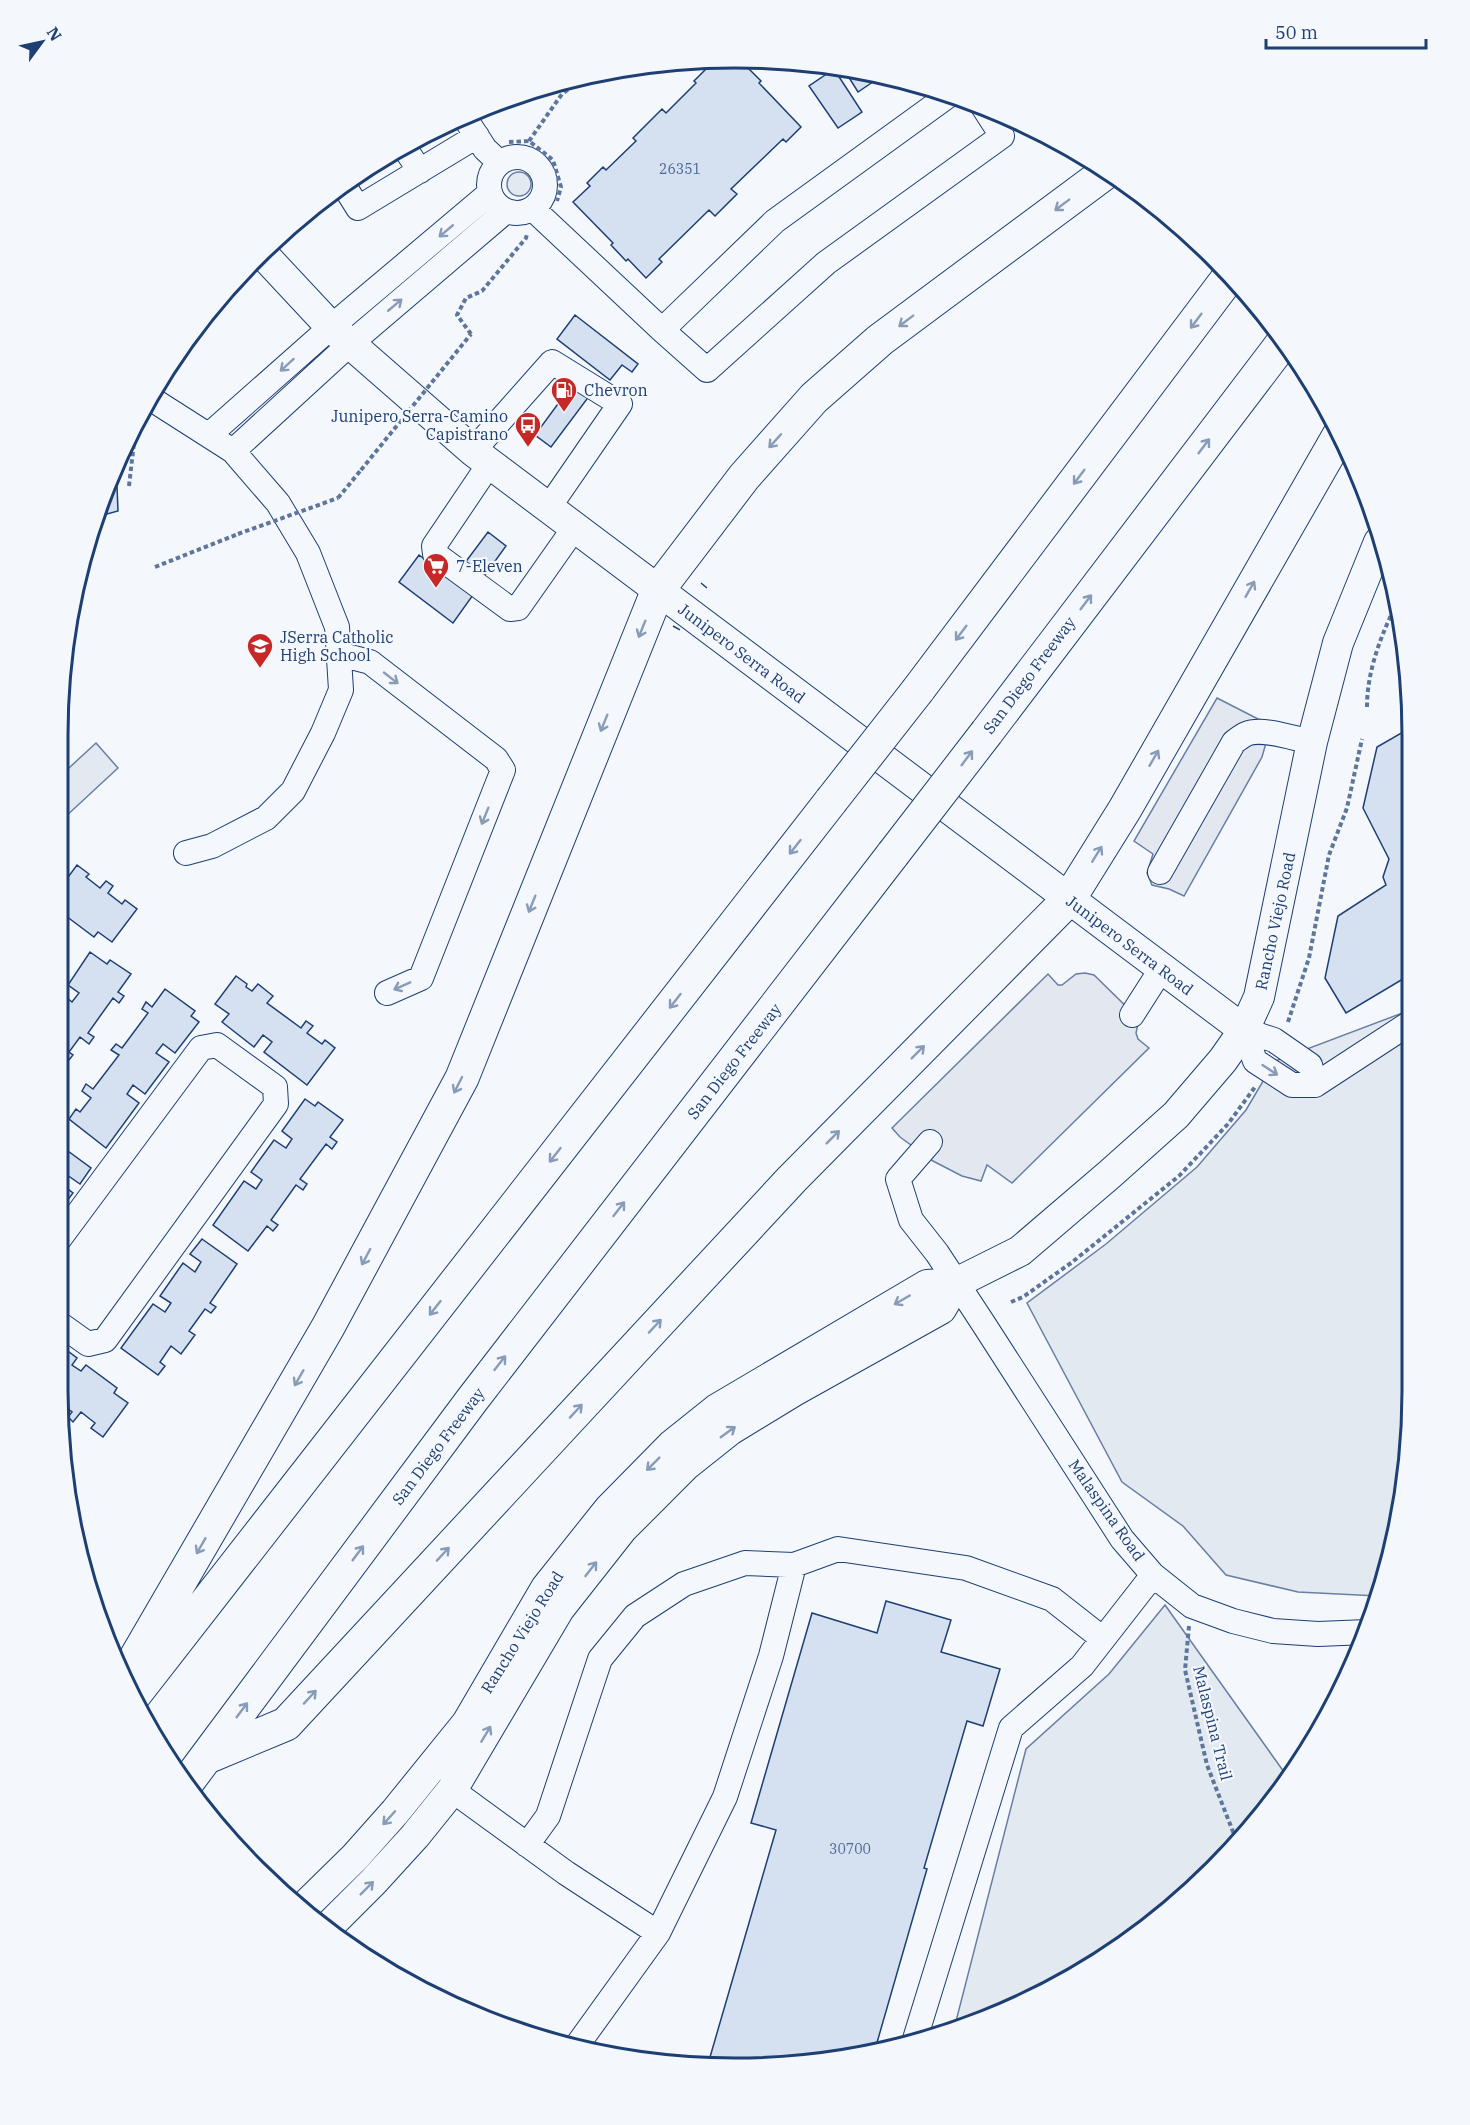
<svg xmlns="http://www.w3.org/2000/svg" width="1470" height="2125" font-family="'IBM Plex Serif',serif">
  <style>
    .green { fill: #e3e9f0; stroke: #687fa3; stroke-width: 1.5 }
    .parking { fill: #e3e8f0; stroke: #687fa3; stroke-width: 1.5 }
    .building { fill: #d5e0f0; stroke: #1d3f73; stroke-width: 1.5 }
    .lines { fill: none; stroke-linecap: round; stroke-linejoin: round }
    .minor-casing { stroke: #1d3f73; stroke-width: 26 }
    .major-casing { stroke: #1d3f73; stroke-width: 32 }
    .highway-casing { stroke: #1d3f73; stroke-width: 35 }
    .path { stroke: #5e769c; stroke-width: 4; stroke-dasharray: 4.5 3; stroke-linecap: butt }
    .minor { stroke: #f4f7fb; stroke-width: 24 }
    .major { stroke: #f4f7fb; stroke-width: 30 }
    .highway { stroke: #f4f7fb; stroke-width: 33 }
    .highway-bridge-casing { stroke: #1d3f73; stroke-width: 35; stroke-linecap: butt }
    .path-bridge { stroke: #5e769c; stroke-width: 4; stroke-dasharray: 4.5 3; stroke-linecap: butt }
    .highway-bridge { stroke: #f4f7fb; stroke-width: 33 }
    .fence { stroke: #1d3f73; stroke-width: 1.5; stroke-dasharray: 8 3; stroke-linecap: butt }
    .oneway { stroke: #889bb7 }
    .labels { text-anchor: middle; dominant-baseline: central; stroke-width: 4.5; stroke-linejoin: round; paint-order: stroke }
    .number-label { font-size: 14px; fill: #4b6792 }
    .poi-label { font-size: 16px; fill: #1d3f73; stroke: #f4f7fb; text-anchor: start }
    .street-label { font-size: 16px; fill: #1d3f73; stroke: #f4f7fb }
    .rim { fill: none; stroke: #1d3f73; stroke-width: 3 }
  </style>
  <rect width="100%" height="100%" fill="#f4f7fb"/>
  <path class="green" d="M507 184a12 12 0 1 1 24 0a12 12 0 1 1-24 0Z
    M 96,743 L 118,768 L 64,818 L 57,811 L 57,779 Z
    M 1413,1009 L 1413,1390 L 1400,1523 L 1378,1596 L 1298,1592 L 1226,1575 L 1183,1526 L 1122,1482 L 1027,1303 L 1106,1244 L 1197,1167 L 1246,1110 L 1275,1061 Z
    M 1165,1605 L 1289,1779 L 1214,1870 L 1147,1928 L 1035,1998 L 955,2025 L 1026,1749 L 1109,1674 Z"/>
  <path class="parking" d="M 1217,698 L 1258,719 L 1272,722 L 1262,757 L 1184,896 L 1169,889 L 1152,885 L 1147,873 L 1153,854 L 1134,841 Z
    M 1085,973 L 1094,975 L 1139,1019 L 1136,1033 L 1138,1039 L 1149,1048 L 1012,1183 L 987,1165 L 981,1181 L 962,1176 L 933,1161 L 900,1137 L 892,1128 L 1048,974 L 1058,985 L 1062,985 L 1076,974 Z"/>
  <path class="building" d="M 734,57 L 743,67 L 745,65 L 761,81 L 759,83 L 801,127 L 786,142 L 783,139 L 731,189 L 737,194 L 715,216 L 709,210 L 659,259 L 662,262 L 646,278 L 628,259 L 626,261 L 611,245 L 613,243 L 573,202 L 590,186 L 587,183 L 603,167 L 606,170 L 636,141 L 633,138 L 662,109 L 666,113 L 696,83 L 694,81 L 710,65 L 713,67 L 722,58 Z
    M 843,68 L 868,70 L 883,75 L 858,92 Z
    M 834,69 L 862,112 L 838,128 L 809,86 Z
    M 575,315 L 638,364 L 632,372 L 622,365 L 610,380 L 557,339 Z
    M 577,378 L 593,391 L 551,447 L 535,435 Z
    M 112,480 L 117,486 L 118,511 L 100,516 Z
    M 488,532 L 506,546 L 480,582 L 461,568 Z
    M 419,555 L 473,595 L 453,623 L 399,582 Z
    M 1410,728 L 1413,735 L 1413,973 L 1346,1013 L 1325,978 L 1338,916 L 1386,885 L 1383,877 L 1389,859 L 1363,808 L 1377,747 Z
    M 77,865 L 89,874 L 86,877 L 100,888 L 106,881 L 113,886 L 108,893 L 122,904 L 125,900 L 137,909 L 112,942 L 98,932 L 94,937 L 62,913 L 66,909 L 57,902 L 57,892 Z
    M 90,952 L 107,964 L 110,960 L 131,974 L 118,992 L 124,996 L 119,1003 L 113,998 L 88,1033 L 94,1037 L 89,1044 L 80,1037 L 69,1052 L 73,1055 L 65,1065 L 57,1059 L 57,998 L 61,993 L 72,1002 L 79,993 L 68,985 Z
    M 236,976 L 247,984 L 246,987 L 252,991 L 258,984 L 273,996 L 267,1003 L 301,1028 L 306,1021 L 313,1026 L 307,1033 L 322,1044 L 325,1040 L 335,1048 L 307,1085 L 264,1052 L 272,1042 L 263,1035 L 254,1047 L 222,1022 L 229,1014 L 215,1004 Z
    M 165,989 L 195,1011 L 191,1016 L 199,1022 L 175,1053 L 163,1044 L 156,1053 L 169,1062 L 145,1094 L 133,1085 L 127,1094 L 139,1103 L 106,1148 L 69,1119 L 76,1109 L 80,1112 L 91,1098 L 82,1091 L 86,1084 L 93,1089 L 119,1055 L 111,1050 L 116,1044 L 122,1048 L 148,1013 L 142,1009 L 146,1002 L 152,1007 Z
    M 305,1099 L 315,1106 L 318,1102 L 343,1120 L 330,1137 L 337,1142 L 332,1149 L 326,1144 L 300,1179 L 307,1184 L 303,1190 L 296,1185 L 271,1220 L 278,1225 L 273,1231 L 267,1226 L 248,1251 L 213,1225 L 244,1181 L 256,1189 L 262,1180 L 251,1172 L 274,1140 L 286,1148 L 292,1139 L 282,1131 Z
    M 57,1143 L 91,1168 L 80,1184 L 67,1175 L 61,1184 L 73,1193 L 57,1214 Z
    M 202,1239 L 237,1264 L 210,1303 L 216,1307 L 211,1313 L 205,1309 L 189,1331 L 195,1335 L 181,1354 L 171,1346 L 160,1362 L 165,1366 L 158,1375 L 121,1348 L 153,1304 L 165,1312 L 171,1303 L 160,1296 L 183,1263 L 195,1272 L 201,1262 L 190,1254 Z
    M 57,1343 L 77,1358 L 72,1365 L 81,1371 L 86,1365 L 117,1388 L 114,1393 L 128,1403 L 103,1437 L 91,1428 L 95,1423 L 81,1412 L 73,1422 L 68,1417 L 72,1412 L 59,1402 Z
    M 886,1601 L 951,1620 L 941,1652 L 1000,1669 L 983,1726 L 967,1721 L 924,1868 L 927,1869 L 874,2053 L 779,2067 L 708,2064 L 776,1830 L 751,1823 L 812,1613 L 877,1633 Z"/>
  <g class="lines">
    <g class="minor-casing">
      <path id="minor" d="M 463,115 L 485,149 L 500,163
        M 404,147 L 420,171
        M489 185a28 28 0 1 1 56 0a28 28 0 1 1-56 0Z
        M 343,184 L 358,208 L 477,136
        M 533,209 L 662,330 L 707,370 L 826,263 L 1002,136 L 982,105
        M 662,330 L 775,221 L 949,95
        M 150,398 L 233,451 L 278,503 L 308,553 L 337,627 L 341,690 L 323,733 L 293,791 L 266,818 L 212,846 L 186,853
        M 209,435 L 331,327 L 490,193
        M 233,451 L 351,343 L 506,211
        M 473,451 L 552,362 L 620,404 L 549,507
        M 490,463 L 434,546 L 435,554 L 510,609 L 518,608 L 575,527
        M 339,654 L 370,662 L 496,759 L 503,770 L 421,978 L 387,993
        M 1160,872 L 1234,742 C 1238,739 1242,736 1246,734 C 1263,727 1295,739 1312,742
        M 1132,1015 L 1162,968
        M 1244,1030 L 1255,1061 L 1292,1085 L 1315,1085 L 1413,1021
        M 1244,1030 L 1274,1040 L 1310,1065 L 1315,1085
        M 930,1142 L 898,1179 L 911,1220 L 937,1253 L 983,1323 L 1122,1539 L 1153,1575 L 1192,1606 L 1233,1621 L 1273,1631 L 1318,1634 L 1367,1632
        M 57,1322 L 88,1344 L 105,1340 L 276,1104 L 275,1087 L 217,1045 L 201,1048 L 57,1242
        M 452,1790 L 566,1873 L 658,1933
        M 527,1845 L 548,1816 L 600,1659 L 635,1616 L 684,1584 L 745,1563 L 794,1565
        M 915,2039 L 1011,1728 L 1082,1666 L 1153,1575
        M 578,2044 L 658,1933 L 725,1797 L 771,1656 L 794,1565 L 838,1549 L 966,1568 L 1052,1599 L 1103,1639"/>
    </g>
    <g class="major-casing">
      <path id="major" d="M 261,252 L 331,327 L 473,451 L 1244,1030
        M 301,1910 L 355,1857 L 395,1812 L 467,1723 L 546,1588 L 609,1509 L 672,1445 L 717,1409 L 927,1285 L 956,1283 L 1020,1251 L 1110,1174 L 1176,1115 L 1223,1060 L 1244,1030 L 1259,997 L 1312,742 L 1338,643 L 1379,542
        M 326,1929 L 373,1882 L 415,1836 L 452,1790 L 559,1609 L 622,1529 L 686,1465 L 730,1430 L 794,1391 L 941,1309 L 956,1283"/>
    </g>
    <g class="highway-casing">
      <path id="highway" d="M 918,690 L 1231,274
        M 987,732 L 1284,341
        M 124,1678 L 328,1327 L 462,1078 L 658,590 L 744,477 L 814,398 L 880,340 L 1109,170
        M 135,1694 L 831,801
        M 207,1757 L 286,1724 L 792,1179 L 1069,899 L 1125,809 L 1341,432
        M 186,1784 L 472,1400 L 893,854"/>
    </g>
    <path class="path" d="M 529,141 L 562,94 L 589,74
      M 509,142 L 529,141 L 553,160 L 561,187 L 557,201
      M 471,334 L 457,315 L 466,298 L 482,291 L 526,238 L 527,234
      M 129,486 L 136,425
      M 338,498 L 361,470
      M 155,567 L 238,534
      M 1367,707 C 1367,670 1382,632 1399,599
      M 1288,1022 L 1309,958 L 1329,855 L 1347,808 L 1362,739
      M 1011,1302 L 1023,1297 L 1071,1263 L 1179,1176 L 1228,1124 L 1255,1087
      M 1189,1626 L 1185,1670 L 1207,1765 L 1237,1842"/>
    <use href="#minor" class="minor"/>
    <use href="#major" class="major"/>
    <use href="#highway" class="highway"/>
    <g class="highway-bridge-casing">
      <path id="highway-bridge" d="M 831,801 L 918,690
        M 893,854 L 987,732"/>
    </g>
    <path class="path-bridge" d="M 361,470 L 471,334
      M 238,534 L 338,498"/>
    <use href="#highway-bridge" class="highway-bridge"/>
    <path class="fence" d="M 701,583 L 707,588
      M 673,626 L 680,630"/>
  </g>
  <defs><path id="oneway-shaft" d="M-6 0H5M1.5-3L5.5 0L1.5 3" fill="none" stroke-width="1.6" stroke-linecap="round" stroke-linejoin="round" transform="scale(1.5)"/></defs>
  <g class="oneway">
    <use href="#oneway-shaft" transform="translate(1062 205) rotate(143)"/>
    <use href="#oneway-shaft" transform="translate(446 231) rotate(140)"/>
    <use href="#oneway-shaft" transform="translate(395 305) rotate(-40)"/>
    <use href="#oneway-shaft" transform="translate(906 321) rotate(143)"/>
    <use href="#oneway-shaft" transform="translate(1196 321) rotate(127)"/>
    <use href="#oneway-shaft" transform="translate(287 365) rotate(138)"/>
    <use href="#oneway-shaft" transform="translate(775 441) rotate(132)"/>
    <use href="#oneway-shaft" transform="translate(1204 446) rotate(-53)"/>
    <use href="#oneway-shaft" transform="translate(1079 477) rotate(127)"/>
    <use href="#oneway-shaft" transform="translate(1250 589) rotate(-60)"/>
    <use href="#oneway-shaft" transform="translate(1086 602) rotate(-53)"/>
    <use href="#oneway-shaft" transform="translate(642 629) rotate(112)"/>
    <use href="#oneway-shaft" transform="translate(961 633) rotate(127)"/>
    <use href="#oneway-shaft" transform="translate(391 678) rotate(38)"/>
    <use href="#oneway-shaft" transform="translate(604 723) rotate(112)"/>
    <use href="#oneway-shaft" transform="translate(967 758) rotate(-53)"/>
    <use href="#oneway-shaft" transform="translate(1154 758) rotate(-60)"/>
    <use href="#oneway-shaft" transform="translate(485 816) rotate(112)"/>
    <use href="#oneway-shaft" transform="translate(795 847) rotate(128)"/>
    <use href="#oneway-shaft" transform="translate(1097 854) rotate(-58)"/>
    <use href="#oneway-shaft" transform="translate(532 904) rotate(112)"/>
    <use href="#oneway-shaft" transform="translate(402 986) rotate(156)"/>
    <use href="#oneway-shaft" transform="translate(675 1001) rotate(128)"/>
    <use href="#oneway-shaft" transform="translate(918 1052) rotate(-45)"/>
    <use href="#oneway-shaft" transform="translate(1270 1070) rotate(33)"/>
    <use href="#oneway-shaft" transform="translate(458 1085) rotate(117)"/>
    <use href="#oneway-shaft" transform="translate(833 1137) rotate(-45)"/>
    <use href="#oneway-shaft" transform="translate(555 1155) rotate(128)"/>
    <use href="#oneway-shaft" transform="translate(619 1209) rotate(-52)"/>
    <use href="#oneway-shaft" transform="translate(366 1257) rotate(118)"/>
    <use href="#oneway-shaft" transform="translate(902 1300) rotate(150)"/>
    <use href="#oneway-shaft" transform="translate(435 1308) rotate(128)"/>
    <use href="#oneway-shaft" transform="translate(655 1326) rotate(-47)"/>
    <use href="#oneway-shaft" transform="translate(500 1363) rotate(-52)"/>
    <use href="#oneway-shaft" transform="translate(299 1378) rotate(120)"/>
    <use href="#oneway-shaft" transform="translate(576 1411) rotate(-47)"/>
    <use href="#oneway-shaft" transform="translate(728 1432) rotate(-36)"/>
    <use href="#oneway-shaft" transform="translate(653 1464) rotate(135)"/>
    <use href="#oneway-shaft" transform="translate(201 1546) rotate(120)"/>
    <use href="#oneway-shaft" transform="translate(358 1553) rotate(-53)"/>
    <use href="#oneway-shaft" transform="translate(443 1554) rotate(-47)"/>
    <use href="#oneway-shaft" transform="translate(591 1569) rotate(-52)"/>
    <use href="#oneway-shaft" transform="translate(310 1697) rotate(-47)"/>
    <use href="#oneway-shaft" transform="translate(242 1710) rotate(-53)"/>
    <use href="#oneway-shaft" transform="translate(486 1734) rotate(-59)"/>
    <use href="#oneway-shaft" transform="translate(389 1818) rotate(132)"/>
    <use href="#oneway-shaft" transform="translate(367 1888) rotate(-45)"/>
  </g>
  <defs>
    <g id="fuel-pin" transform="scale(1.35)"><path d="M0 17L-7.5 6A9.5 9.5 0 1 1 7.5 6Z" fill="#c62828" stroke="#f4f7fb"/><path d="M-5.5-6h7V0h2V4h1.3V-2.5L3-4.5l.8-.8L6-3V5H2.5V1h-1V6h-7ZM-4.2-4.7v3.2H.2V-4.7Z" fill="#fff"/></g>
    <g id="bus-pin" transform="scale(1.35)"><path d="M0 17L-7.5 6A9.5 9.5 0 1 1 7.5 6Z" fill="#c62828" stroke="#f4f7fb"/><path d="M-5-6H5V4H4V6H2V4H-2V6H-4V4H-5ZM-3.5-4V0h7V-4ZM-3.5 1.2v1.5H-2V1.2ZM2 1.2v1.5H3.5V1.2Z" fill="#fff"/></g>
    <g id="supermarket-pin" transform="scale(1.35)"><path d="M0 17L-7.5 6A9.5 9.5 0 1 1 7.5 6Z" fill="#c62828" stroke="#f4f7fb"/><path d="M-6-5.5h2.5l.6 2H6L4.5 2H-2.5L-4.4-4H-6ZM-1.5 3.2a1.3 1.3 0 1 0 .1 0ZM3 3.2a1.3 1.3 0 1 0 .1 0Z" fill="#fff"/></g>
    <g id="school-pin" transform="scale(1.35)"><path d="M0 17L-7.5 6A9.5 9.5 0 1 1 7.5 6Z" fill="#c62828" stroke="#f4f7fb"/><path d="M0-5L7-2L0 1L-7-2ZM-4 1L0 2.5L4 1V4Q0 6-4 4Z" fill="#fff"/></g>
  </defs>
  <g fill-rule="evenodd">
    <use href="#fuel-pin" x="564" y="390"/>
    <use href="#bus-pin" x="528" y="425"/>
    <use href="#supermarket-pin" x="436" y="566"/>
    <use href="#school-pin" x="260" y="646"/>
  </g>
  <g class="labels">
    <g class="number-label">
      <text x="680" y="169">26351</text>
      <text x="850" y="1849">30700</text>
    </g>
    <g class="poi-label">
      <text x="584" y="390">Chevron</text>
      <text x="508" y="416" text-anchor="end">Junipero Serra-Camino<tspan x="508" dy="18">Capistrano</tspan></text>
      <text x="456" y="566">7-Eleven</text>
      <text x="280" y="637">JSerra Catholic<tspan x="280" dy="18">High School</tspan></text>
    </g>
    <g class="street-label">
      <text transform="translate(742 653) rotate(37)">Junipero Serra Road</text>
      <text transform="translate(1029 675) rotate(-53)">San Diego Freeway</text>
      <text transform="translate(1275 921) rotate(-78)">Rancho Viejo Road</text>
      <text transform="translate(1130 945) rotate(37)">Junipero Serra Road</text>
      <text transform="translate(734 1061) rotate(-52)">San Diego Freeway</text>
      <text transform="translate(438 1446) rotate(-53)">San Diego Freeway</text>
      <text transform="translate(1107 1510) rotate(55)">Malaspina Road</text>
      <text transform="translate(522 1632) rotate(-58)">Rancho Viejo Road</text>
      <text transform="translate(1213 1723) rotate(76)">Malaspina Trail</text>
    </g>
  </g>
  <path d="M0 0H1470V2125H0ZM735 68H735A667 667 0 0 1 1402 735V1391A667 667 0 0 1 735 2058H735A667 667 0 0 1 68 1391V735A667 667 0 0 1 735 68Z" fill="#f4f7fb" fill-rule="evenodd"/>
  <path class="rim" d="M735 68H735A667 667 0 0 1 1402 735V1391A667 667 0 0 1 735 2058H735A667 667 0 0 1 68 1391V735A667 667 0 0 1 735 68Z"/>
  <g transform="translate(42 42) rotate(57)" stroke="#f4f7fb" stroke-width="4.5" paint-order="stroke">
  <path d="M0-4.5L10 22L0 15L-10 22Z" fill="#1d3f73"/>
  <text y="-9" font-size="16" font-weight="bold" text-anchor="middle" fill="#1d3f73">N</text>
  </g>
  <path d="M1266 39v9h160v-9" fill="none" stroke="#1d3f73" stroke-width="3"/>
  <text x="1275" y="39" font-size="18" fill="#1d3f73" stroke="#f4f7fb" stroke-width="4.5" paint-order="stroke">50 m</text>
</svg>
